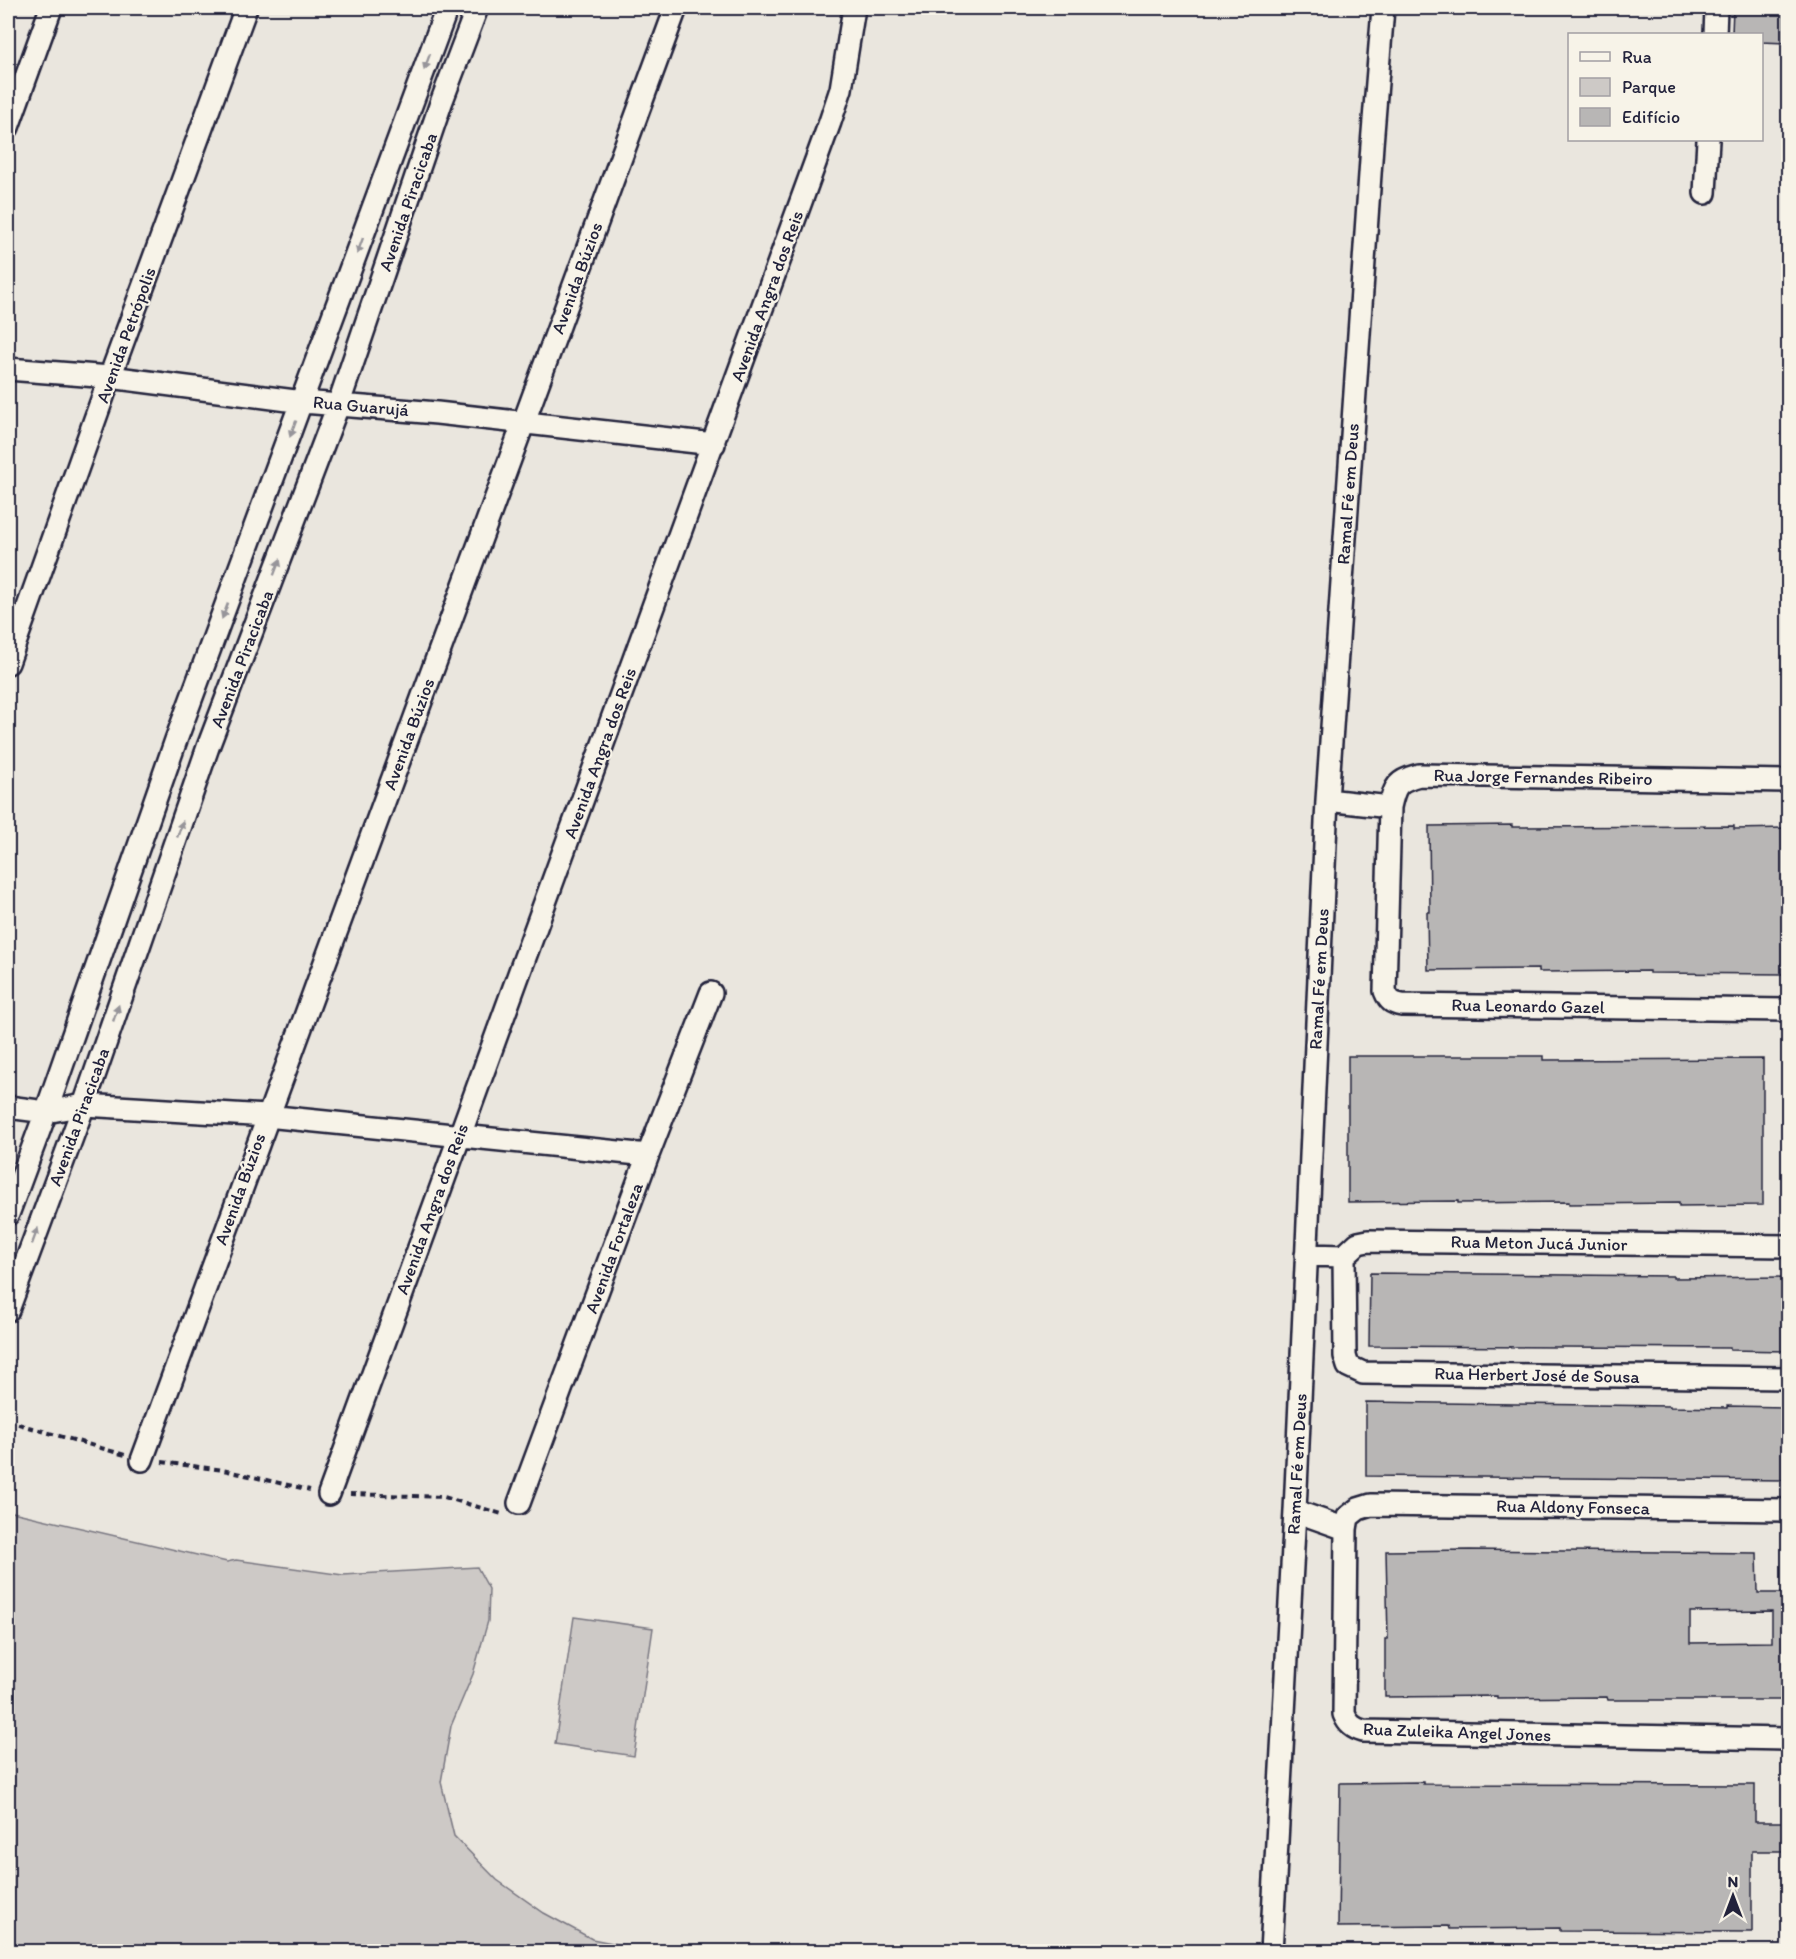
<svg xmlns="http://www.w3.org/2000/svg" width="1796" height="1959" font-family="Itim,sans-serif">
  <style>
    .green { fill: #cdc9c6; stroke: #787680; stroke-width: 1.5 }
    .building { fill: #b8b6b5; stroke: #22223b; stroke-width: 1.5; fill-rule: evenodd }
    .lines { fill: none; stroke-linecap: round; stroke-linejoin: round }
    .minor-casing { stroke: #22223b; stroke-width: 26 }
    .path { stroke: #22223b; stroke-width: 4; stroke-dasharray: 6 4.5; stroke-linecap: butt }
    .minor { stroke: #f7f3e8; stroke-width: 21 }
    .oneway { fill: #97959a }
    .labels { text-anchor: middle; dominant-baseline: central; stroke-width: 4.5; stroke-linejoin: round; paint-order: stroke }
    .street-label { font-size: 18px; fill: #22223b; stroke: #f7f3e8 }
  </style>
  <rect width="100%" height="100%" fill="#eae6de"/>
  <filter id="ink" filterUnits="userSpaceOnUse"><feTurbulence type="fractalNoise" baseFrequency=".0167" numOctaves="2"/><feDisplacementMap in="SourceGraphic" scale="12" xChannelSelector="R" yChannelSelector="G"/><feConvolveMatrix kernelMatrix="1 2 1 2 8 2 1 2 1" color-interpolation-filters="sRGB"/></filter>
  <g filter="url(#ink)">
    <path class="green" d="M 8,1511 L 227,1562 L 236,1560 L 343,1575 L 477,1567 L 489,1589 L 488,1621 L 473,1674 L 451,1726 L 441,1782 L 454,1836 L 497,1880 L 544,1913 L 592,1939 L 648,1950 L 691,1951 L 8,1951 Z
      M 574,1617 L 653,1628 L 634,1756 L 555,1744 Z"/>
    <path class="building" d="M 1733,8 L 1788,8 L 1788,43 L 1761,42 L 1761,34 L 1732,34 Z
      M 1512,825 L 1512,827 L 1734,826 L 1734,829 L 1788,828 L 1788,974 L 1649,973 L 1649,971 L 1539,972 L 1539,969 L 1428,970 L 1427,912 L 1430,912 L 1429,826 Z
      M 1348,1056 L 1543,1056 L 1543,1060 L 1763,1059 L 1763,1205 L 1679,1206 L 1679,1203 L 1569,1204 L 1569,1202 L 1458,1203 L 1458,1201 L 1348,1202 Z
      M 1370,1273 L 1673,1276 L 1673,1278 L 1788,1277 L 1788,1351 L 1730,1350 L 1730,1348 L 1369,1346 Z
      M 1366,1402 L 1670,1406 L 1670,1407 L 1727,1408 L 1727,1406 L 1788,1407 L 1788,1480 L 1366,1476 Z
      M 1470,1550 L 1757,1553 L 1758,1593 L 1788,1593 L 1788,1700 L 1608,1700 L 1607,1697 L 1497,1698 L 1497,1696 L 1385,1697 L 1385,1639 L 1388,1639 L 1386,1551 ZM 1772,1611 L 1772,1642 L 1690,1643 L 1690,1612 Z
      M 1423,1782 L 1423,1784 L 1755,1785 L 1755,1822 L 1788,1822 L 1788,1851 L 1752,1851 L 1752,1932 L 1560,1931 L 1560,1928 L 1449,1929 L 1448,1926 L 1338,1927 L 1340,1783 Z"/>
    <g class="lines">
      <g class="minor-casing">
        <path id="minor" d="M 1715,34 L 1716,8
          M 8,127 L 51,8
          M 1705,193 L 1708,140
          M 8,369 L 110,377 L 303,402 L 437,413 L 714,444
          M 8,663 L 110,377 L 246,8
          M 1788,781 L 1419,775 C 1397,781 1395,785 1390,807 L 1385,991 C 1389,1001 1392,1003 1402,1005 L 1788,1010
          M 1327,800 L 1390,807
          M 8,1107 L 46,1112 L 84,1105 L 267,1116 L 648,1155
          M 8,1214 L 46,1112 L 176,740 L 447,8
          M 1788,1246 L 1368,1241 L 1358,1243 L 1344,1256 L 1345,1356 L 1348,1366 L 1363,1373 L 1788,1378
          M 1306,1255 L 1344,1256
          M 8,1310 L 84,1105 L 208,747 L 339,403 L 441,103 L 477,8
          M 142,1460 L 676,8
          M 329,1494 L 830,122 L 841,89 L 854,8
          M 519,1503 L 648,1155 L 711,993
          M 1788,1510 L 1371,1505 L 1358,1509 L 1348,1517 L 1346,1529 L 1344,1714 C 1348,1724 1353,1728 1363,1731 L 1788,1739
          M 1295,1511 L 1346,1529
          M 1271,1952 L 1295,1511 L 1327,800 L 1372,145 L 1383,8"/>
      </g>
      <path class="path" d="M 8,1421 L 125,1455
        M 162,1462 L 223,1470 L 310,1490
        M 350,1494 L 444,1497 L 502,1514"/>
      <use href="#minor" class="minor"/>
    </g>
    <defs><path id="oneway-solid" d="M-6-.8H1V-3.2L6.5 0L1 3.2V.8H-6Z" transform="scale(1.5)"/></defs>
    <g class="oneway">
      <use href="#oneway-solid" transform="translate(427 62) rotate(110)"/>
      <use href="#oneway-solid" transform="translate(360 246) rotate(110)"/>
      <use href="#oneway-solid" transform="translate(293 429) rotate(111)"/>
      <use href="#oneway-solid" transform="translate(277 567) rotate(-69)"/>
      <use href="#oneway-solid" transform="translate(225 611) rotate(111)"/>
      <use href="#oneway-solid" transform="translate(180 829) rotate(-71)"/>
      <use href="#oneway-solid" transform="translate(116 1013) rotate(-71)"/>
      <use href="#oneway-solid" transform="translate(35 1236) rotate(-70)"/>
    </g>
  </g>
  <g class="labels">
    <g class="street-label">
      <text transform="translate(408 202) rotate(-71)">Avenida Piracicaba</text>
      <text transform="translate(577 278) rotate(-70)">Avenida Búzios</text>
      <text transform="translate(767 296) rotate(-70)">Avenida Angra dos Reis</text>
      <text transform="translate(126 335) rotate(-70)">Avenida Petrópolis</text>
      <text transform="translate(361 406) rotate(5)">Rua Guarujá</text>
      <text transform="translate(1348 494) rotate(-86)">Ramal Fé em Deus</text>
      <text transform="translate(242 659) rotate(-69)">Avenida Piracicaba</text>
      <text transform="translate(409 734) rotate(-70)">Avenida Búzios</text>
      <text transform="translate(600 753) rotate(-70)">Avenida Angra dos Reis</text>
      <text transform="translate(1543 777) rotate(1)">Rua Jorge Fernandes Ribeiro</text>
      <text transform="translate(1319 979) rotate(-87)">Ramal Fé em Deus</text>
      <text transform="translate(1528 1006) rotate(1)">Rua Leonardo Gazel</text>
      <text transform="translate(79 1117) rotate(-70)">Avenida Piracicaba</text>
      <text transform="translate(240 1189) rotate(-70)">Avenida Búzios</text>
      <text transform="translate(432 1209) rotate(-70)">Avenida Angra dos Reis</text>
      <text transform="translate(1539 1243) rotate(1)">Rua Meton Jucá Junior</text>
      <text transform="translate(614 1248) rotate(-70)">Avenida Fortaleza</text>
      <text transform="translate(1537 1375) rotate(1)">Rua Herbert José de Sousa</text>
      <text transform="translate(1297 1464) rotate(-87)">Ramal Fé em Deus</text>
      <text transform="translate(1573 1507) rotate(1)">Rua Aldony Fonseca</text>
      <text transform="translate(1457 1732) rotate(2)">Rua Zuleika Angel Jones</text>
    </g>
  </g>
  <rect width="1796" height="1959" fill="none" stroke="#f7f3e8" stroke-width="30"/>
  <rect x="15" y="15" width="1766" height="1929" fill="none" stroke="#22223b" stroke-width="2" filter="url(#ink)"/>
  <rect x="1568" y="33" width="195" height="108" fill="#f7f3e8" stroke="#a29fa3" stroke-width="1.5"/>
  <rect x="1580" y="52" width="30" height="9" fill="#f7f3e8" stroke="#a29fa3" stroke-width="1.5"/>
  <text x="1622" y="63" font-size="18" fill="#22223b">Rua</text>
  <rect x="1580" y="78" width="30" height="18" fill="#cdc9c6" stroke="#a29fa3" stroke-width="1.5"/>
  <text x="1622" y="93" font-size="18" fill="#22223b">Parque</text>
  <rect x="1580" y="108" width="30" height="18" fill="#b8b6b5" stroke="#a29fa3" stroke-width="1.5"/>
  <text x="1622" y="123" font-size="18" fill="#22223b">Edifício</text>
  <g transform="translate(1733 1896)" stroke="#f7f3e8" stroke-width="4.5" paint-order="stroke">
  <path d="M0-4.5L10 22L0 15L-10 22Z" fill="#22223b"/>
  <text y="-9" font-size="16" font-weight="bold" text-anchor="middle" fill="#22223b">N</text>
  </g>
</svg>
